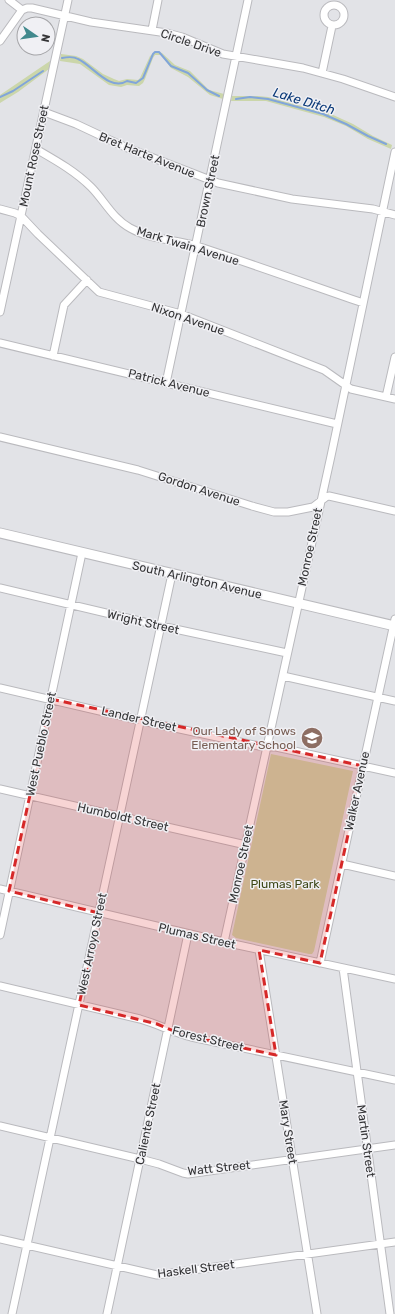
<svg xmlns="http://www.w3.org/2000/svg" width="395" height="1314" font-family="Rubik,sans-serif">
  <style>
    .green { fill: #cbd6aa }
    .lines { fill: none; stroke-linecap: round; stroke-linejoin: round }
    .stream { stroke: #81a5da; stroke-width: 2 }
    .minor-casing { stroke: #bababe; stroke-width: 9 }
    .major-casing { stroke: #bababe; stroke-width: 11 }
    .minor { stroke: #fff; stroke-width: 7 }
    .major { stroke: #fff; stroke-width: 9 }
    .marked { fill: #d62828; fill-opacity: 0.2; stroke: #d62828; stroke-width: 3; stroke-dasharray: 8 5; stroke-linejoin: round }
    .labels { text-anchor: middle; dominant-baseline: central; stroke-width: 3; stroke-linejoin: round; paint-order: stroke }
    .street-label { font-size: 12px; fill: #343436; stroke: #f0f0f4 }
    .education-label { font-size: 12px; fill: #785e54; stroke: #f0f0f4; text-anchor: end }
    .park-label { font-size: 12px; fill: #3d4616; stroke: #f0f0f4 }
    .water-label { font-size: 13px; font-style: italic; fill: #0b3a79; stroke: #f0f0f4 }
  </style>
  <rect width="100%" height="100%" fill="#e2e3e7"/>
  <path class="green" d="M 156,51 L 162,53 L 175,65 L 190,71 L 209,90 L 224,94 L 223,99 L 210,95 L 188,77 L 171,68 L 161,55 L 155,55 L 153,58 L 145,79 L 143,83 L 139,86 L 127,85 L 121,87 L 109,85 L 80,64 L 60,61 L 61,54 L 76,56 L 83,59 L 103,74 L 114,79 L 119,81 L 127,79 L 138,80 L 140,78 L 150,56 Z
    M 50,61 L 49,69 L 18,92 L 0,103 L 0,95 Z
    M 232,96 L 258,96 L 268,97 L 331,114 L 353,124 L 373,136 L 392,145 L 391,149 L 368,139 L 346,126 L 324,117 L 266,101 L 231,101 Z
    M 271,754 L 353,771 L 314,951 L 312,954 L 309,954 L 236,938 L 232,935 Z"/>
  <g class="lines">
    <path class="stream" d="M 62,58 C 67,57 73,56 78,59 C 92,65 110,92 127,81 L 136,83 L 143,78 L 153,54 L 155,52 L 159,52 L 171,66 L 188,73 L 207,90 L 219,96
      M 0,97 L 13,91 L 43,71
      M 236,99 L 250,97 L 268,99 L 323,114 L 346,124 L 368,136 L 386,144"/>
    <g class="minor-casing">
      <path id="minor" d="M 9,0 L 22,10
        M324 15a10 10 0 1 1 20 0a10 10 0 1 1-20 0Z
        M 152,30 L 158,0
        M 0,41 L 22,10 L 27,8 L 32,8 L 91,22 L 167,33 L 182,37 L 223,54 L 303,68 L 343,79 L 395,97
        M 322,73 L 332,26
        M 44,112 L 76,124 L 125,147 L 218,183 L 292,199 L 373,209 L 395,215
        M 36,149 C 55,160 75,171 91,187 C 104,200 113,219 130,228 C 151,240 174,239 197,246 C 252,264 308,284 363,303
        M 0,209 L 15,213 L 21,216 L 38,234 L 99,292 L 181,314 L 324,370 L 351,389 L 395,399
        M 0,312 L 68,0
        M 0,343 L 337,424
        M 53,356 L 64,305 L 87,280
        M 166,383 L 248,0
        M 386,397 L 395,357
        M 0,437 L 138,470 L 252,506 L 274,512 L 288,512 L 313,507 L 326,497 L 329,496 L 395,511
        M 0,588 L 161,626 L 287,653
        M 283,676 L 395,701
        M 0,688 L 147,722 L 259,746 L 276,747 L 395,773
        M 0,789 L 246,845
        M 342,864 L 395,876
        M 0,889 L 224,942 L 395,979
        M 0,935 L 82,553
        M 224,942 L 331,456 L 395,152
        M 259,950 L 317,1314
        M 320,963 L 395,619
        M 343,968 L 390,1314
        M 0,986 L 140,1019 C 157,1024 173,1032 191,1037 L 395,1080
        M 0,1126 L 140,1159 L 159,1164 L 183,1173 L 188,1174 L 395,1145
        M 0,1239 L 157,1275 L 395,1242
        M 12,1314 L 172,574
        M 107,1314 L 188,934"/>
    </g>
    <g class="major-casing">
      <path id="major" d="M 0,533 L 395,626"/>
    </g>
    <use href="#minor" class="minor"/>
    <use href="#major" class="major"/>
  </g>
  <path class="marked" d="M 51,699 L 363,766 L 320,963 L 259,950 L 276,1055 L 183,1035 L 157,1024 L 79,1005 L 99,913 L 9,891 Z"/>
  <defs>
    <g id="school-disc" transform="scale(1.15)"><circle r="9.5" fill="#8d6e63" stroke="#f0f0f4"/><path d="M0-5L7-2L0 1L-7-2ZM-4 1L0 2.5L4 1V4Q0 6-4 4Z" fill="#fff"/></g>
  </defs>
  <g fill-rule="evenodd">
    <use href="#school-disc" x="312" y="738"/>
  </g>
  <g class="labels">
    <g class="street-label">
      <text transform="translate(191 43) rotate(19)">Circle Drive</text>
      <text transform="translate(147 155) rotate(22)">Bret Harte Avenue</text>
      <text transform="translate(34 156) rotate(-78)">Mount Rose Street</text>
      <text transform="translate(208 191) rotate(-78)">Brown Street</text>
      <text transform="translate(188 246) rotate(17)">Mark Twain Avenue</text>
      <text transform="translate(188 319) rotate(19)">Nixon Avenue</text>
      <text transform="translate(169 383) rotate(14)">Patrick Avenue</text>
      <text transform="translate(199 489) rotate(18)">Gordon Avenue</text>
      <text transform="translate(310 547) rotate(-78)">Monroe Street</text>
      <text transform="translate(197 580) rotate(13)">South Arlington Avenue</text>
      <text transform="translate(143 622) rotate(13)">Wright Street</text>
      <text transform="translate(139 719) rotate(13)">Lander Street</text>
      <text transform="translate(41 744) rotate(-78)">West Pueblo Street</text>
      <text transform="translate(357 791) rotate(-78)">Walker Avenue</text>
      <text transform="translate(123 817) rotate(13)">Humboldt Street</text>
      <text transform="translate(241 864) rotate(-78)">Monroe Street</text>
      <text transform="translate(197 936) rotate(13)">Plumas Street</text>
      <text transform="translate(92 944) rotate(-78)">West Arroyo Street</text>
      <text transform="translate(208 1039) rotate(14)">Forest Street</text>
      <text transform="translate(148 1124) rotate(-78)">Caliente Street</text>
      <text transform="translate(288 1132) rotate(81)">Mary Street</text>
      <text transform="translate(366 1141) rotate(82)">Martin Street</text>
      <text transform="translate(219 1168) rotate(-6)">Watt Street</text>
      <text transform="translate(196 1269) rotate(-7)">Haskell Street</text>
    </g>
    <g class="education-label">
      <text x="296" y="731">Our Lady of Snows<tspan x="296" dy="14">Elementary School</tspan></text>
    </g>
    <g class="park-label">
      <text x="285" y="884">Plumas Park</text>
    </g>
    <g class="water-label">
      <text transform="translate(304 101) rotate(17)">Lake Ditch</text>
    </g>
  </g>
  <g transform="translate(36 36) rotate(103)"><circle r="19" fill="#f0f0f4" stroke="#a5a5a8"/>
  <path d="M0-3L7 15L0 10L-7 15Z" fill="#41898d"/>
  <text y="-6" font-size="11" font-weight="bold" text-anchor="middle" fill="#343436">N</text>
  </g>
</svg>
